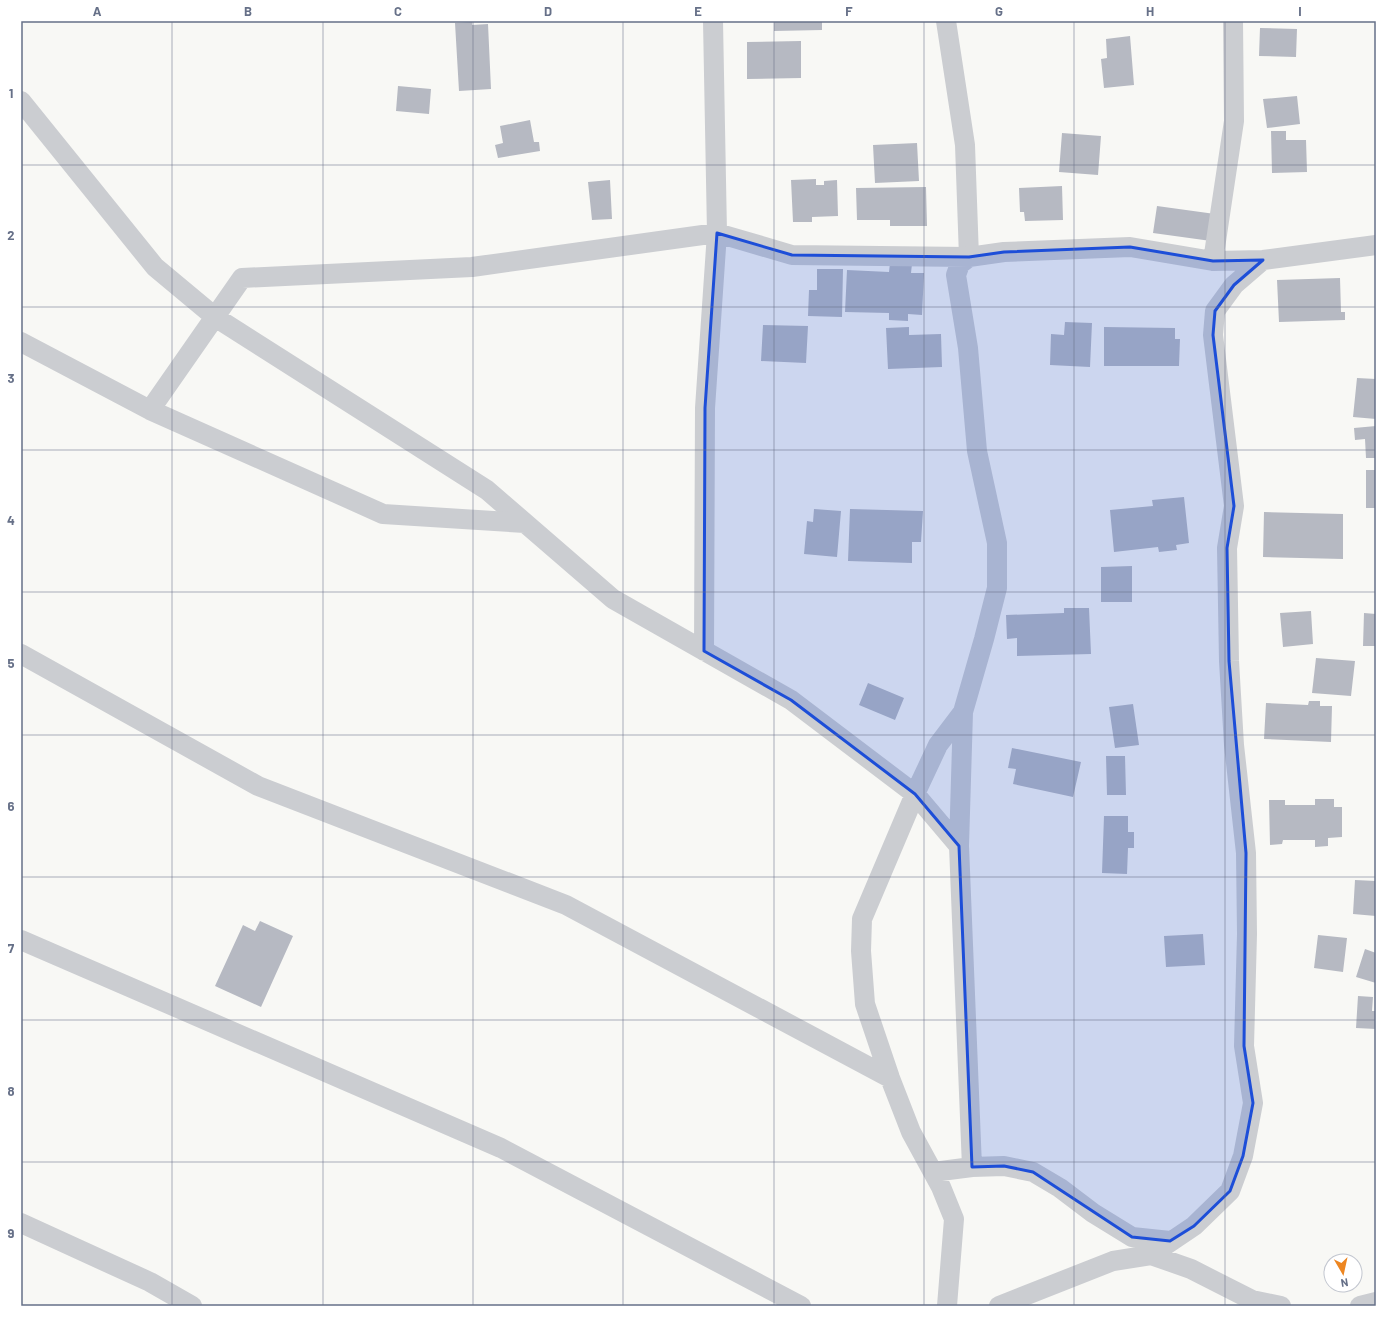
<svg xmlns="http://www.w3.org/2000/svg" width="1397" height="1327" font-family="Barlow,sans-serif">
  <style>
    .building { fill: #b6b9c2 }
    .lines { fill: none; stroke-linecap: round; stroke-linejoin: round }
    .street { stroke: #cbcdd1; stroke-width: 20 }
    .marked { fill: #1d4ed8; fill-opacity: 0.2; stroke: #1d4ed8; stroke-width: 3; stroke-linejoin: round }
    .grid { fill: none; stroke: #667088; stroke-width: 1; stroke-opacity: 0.55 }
    .neatline { fill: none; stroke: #667088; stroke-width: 1.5 }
    .grid-label { font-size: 13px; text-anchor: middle; font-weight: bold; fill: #667088 }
  </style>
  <rect width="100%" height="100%" fill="#f8f8f5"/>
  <path class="building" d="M 774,21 L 822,21 L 822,30 L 774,31 Z
    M 472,22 L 472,25 L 488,24 L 491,89 L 459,91 L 455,23 Z
    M 1260,28 L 1297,29 L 1296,57 L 1259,56 Z
    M 1130,36 L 1134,85 L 1104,88 L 1101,59 L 1107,58 L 1106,39 Z
    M 801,41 L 801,78 L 747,79 L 747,42 Z
    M 398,86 L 431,89 L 429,114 L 396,111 Z
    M 1297,96 L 1300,124 L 1267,128 L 1263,99 Z
    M 530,120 L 534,142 L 539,142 L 540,151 L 498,158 L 495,145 L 503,143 L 500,126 Z
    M 1271,131 L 1286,131 L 1286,140 L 1306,140 L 1307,172 L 1272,173 Z
    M 1062,133 L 1101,136 L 1098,175 L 1059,172 Z
    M 917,143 L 919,181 L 875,183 L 873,145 Z
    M 816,179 L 816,185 L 824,185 L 824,181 L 837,180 L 838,216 L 812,217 L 812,222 L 793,222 L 791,180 Z
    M 610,180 L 612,219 L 592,220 L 588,182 Z
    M 1062,186 L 1063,220 L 1025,221 L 1024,212 L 1020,212 L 1019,188 Z
    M 926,187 L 927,226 L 890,226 L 890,220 L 857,220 L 856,188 Z
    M 1157,206 L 1215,214 L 1211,241 L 1153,233 Z
    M 890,263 L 912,264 L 911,273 L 924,273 L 922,315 L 908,314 L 908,321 L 889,320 L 889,313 L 845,312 L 847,270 L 889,272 Z
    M 817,269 L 843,269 L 842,317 L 808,316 L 809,290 L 817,290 Z
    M 1340,278 L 1341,312 L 1345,312 L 1345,320 L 1279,322 L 1277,280 Z
    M 1065,322 L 1092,323 L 1090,367 L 1050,365 L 1051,334 L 1064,335 Z
    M 763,325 L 808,326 L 806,363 L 761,361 Z
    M 909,327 L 909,335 L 941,334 L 942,367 L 888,369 L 886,328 Z
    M 1104,327 L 1175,328 L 1175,339 L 1180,339 L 1179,366 L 1104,366 Z
    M 1357,378 L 1376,379 L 1376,419 L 1353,417 Z
    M 1376,426 L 1376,458 L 1366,458 L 1365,439 L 1355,440 L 1354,428 Z
    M 1366,470 L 1376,470 L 1376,508 L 1366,508 Z
    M 1184,497 L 1189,543 L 1176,545 L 1177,550 L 1159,552 L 1158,547 L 1114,552 L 1110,510 L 1153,506 L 1152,500 Z
    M 814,509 L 841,511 L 837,557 L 804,554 L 807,521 L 813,522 Z
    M 850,509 L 923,511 L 921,542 L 912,542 L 912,563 L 848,561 Z
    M 1264,512 L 1343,514 L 1343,559 L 1263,557 Z
    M 1132,566 L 1132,602 L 1101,602 L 1101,567 Z
    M 1064,608 L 1089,608 L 1091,654 L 1017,656 L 1017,638 L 1007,639 L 1006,615 L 1064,613 Z
    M 1311,611 L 1313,644 L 1283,647 L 1280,613 Z
    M 1364,613 L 1376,614 L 1376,646 L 1363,646 Z
    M 1316,658 L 1355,661 L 1351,696 L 1312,693 Z
    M 868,683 L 904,698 L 895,720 L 859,705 Z
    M 1309,701 L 1320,701 L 1320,706 L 1332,706 L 1331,742 L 1264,739 L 1266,703 L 1308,705 Z
    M 1133,704 L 1139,745 L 1115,748 L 1109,707 Z
    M 1012,748 L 1081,762 L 1073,797 L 1013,784 L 1016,769 L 1008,768 Z
    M 1106,756 L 1125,756 L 1126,795 L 1107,795 Z
    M 1315,799 L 1334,799 L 1334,807 L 1342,807 L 1342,837 L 1328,838 L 1328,846 L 1315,847 L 1315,840 L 1283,840 L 1282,844 L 1270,845 L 1269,800 L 1285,800 L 1285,805 L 1315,805 Z
    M 1104,816 L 1128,816 L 1128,832 L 1134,832 L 1134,848 L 1128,848 L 1127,874 L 1102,873 Z
    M 1355,880 L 1376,881 L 1376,916 L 1353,914 Z
    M 260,921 L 293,936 L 261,1007 L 215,986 L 243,925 L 255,931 Z
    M 1203,934 L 1205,965 L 1166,967 L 1164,936 Z
    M 1318,935 L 1347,938 L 1343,972 L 1314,968 Z
    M 1365,949 L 1376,953 L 1376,983 L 1356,977 Z
    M 1358,996 L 1373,997 L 1372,1011 L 1376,1011 L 1376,1029 L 1356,1028 Z"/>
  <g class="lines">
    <path class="street" d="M 713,21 L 717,233 L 792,255 L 969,257 L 965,145 L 946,21
      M 21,101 L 155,267 L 215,317 L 487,490 L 613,599 L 791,700 L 915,794 L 959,846 L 972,1167
      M 1213,261 L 1234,121 L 1233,21
      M 21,342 L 150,410 L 242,278 L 472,267 L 717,233 L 705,408 L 704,651
      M 150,410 L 383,514 L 525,523
      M 21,654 L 258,786 L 566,905 L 890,1078
      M 959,846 L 963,712
      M 21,940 L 501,1148 L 801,1306
      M 933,1172 L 972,1167 L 1004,1166 L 1033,1172 L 1060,1188 L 1093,1213 L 1132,1237 L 1170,1241
      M 21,1223 L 150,1282 L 192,1306
      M 1151,1255 L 1194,1226 L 1230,1191 L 1243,1156 L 1253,1103 L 1244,1046 L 1247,934 L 1246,853 L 1234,745 L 1229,661 L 1227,548 L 1234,506 L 1213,335 L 1215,311 L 1234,285 L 1263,260
      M 947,1306 L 954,1219 L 941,1187 L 911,1132 L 890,1078 L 865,1004 L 861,951 L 862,919 L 915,794 L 938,745 L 963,712 L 984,639 L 997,588 L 997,543 L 977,451 L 968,348 L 956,275 L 960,264 L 969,257 L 1004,252 L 1130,247 L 1213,261 L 1263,260 L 1376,245
      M 999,1306 L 1113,1261 L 1151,1255 L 1191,1269 L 1252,1300 L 1281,1306
      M 1360,1306 L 1376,1302"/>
  </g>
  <path class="marked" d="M 717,233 L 792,255 L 969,257 L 1004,252 L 1130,247 L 1213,261 L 1263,260 L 1234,285 L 1215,311 L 1213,335 L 1234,506 L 1227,548 L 1229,661 L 1246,853 L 1244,1046 L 1253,1103 L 1243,1156 L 1230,1191 L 1194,1226 L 1170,1241 L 1132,1237 L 1033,1172 L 1004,1166 L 972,1167 L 959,846 L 915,794 L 791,700 L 704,651 L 705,408 Z"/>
  <path class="grid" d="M 172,21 L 172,1306M 323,21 L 323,1306M 473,21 L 473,1306M 623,21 L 623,1306M 774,21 L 774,1306M 924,21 L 924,1306M 1074,21 L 1074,1306M 1225,21 L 1225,1306M 21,165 L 1376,165M 21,307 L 1376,307M 21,450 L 1376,450M 21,592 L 1376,592M 21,735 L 1376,735M 21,877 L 1376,877M 21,1020 L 1376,1020M 21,1162 L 1376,1162"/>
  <rect width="1397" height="1327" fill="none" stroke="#ffffff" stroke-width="44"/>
  <g transform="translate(1343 1273) rotate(171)"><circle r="19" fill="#ffffff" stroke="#c2c6cf"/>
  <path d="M0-3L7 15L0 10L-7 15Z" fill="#ed8621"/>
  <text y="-6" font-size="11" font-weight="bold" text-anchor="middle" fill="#667088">N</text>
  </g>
  <rect x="22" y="22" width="1353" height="1283" class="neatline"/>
  <g class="grid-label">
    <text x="97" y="16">A</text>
    <text x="248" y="16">B</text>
    <text x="398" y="16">C</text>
    <text x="548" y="16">D</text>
    <text x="698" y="16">E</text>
    <text x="849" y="16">F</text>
    <text x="999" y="16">G</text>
    <text x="1150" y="16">H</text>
    <text x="1300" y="16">I</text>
    <text x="11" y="98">1</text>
    <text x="11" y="240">2</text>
    <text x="11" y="383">3</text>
    <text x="11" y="525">4</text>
    <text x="11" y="668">5</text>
    <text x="11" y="811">6</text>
    <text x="11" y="953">7</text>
    <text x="11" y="1096">8</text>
    <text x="11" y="1238">9</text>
  </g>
</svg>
